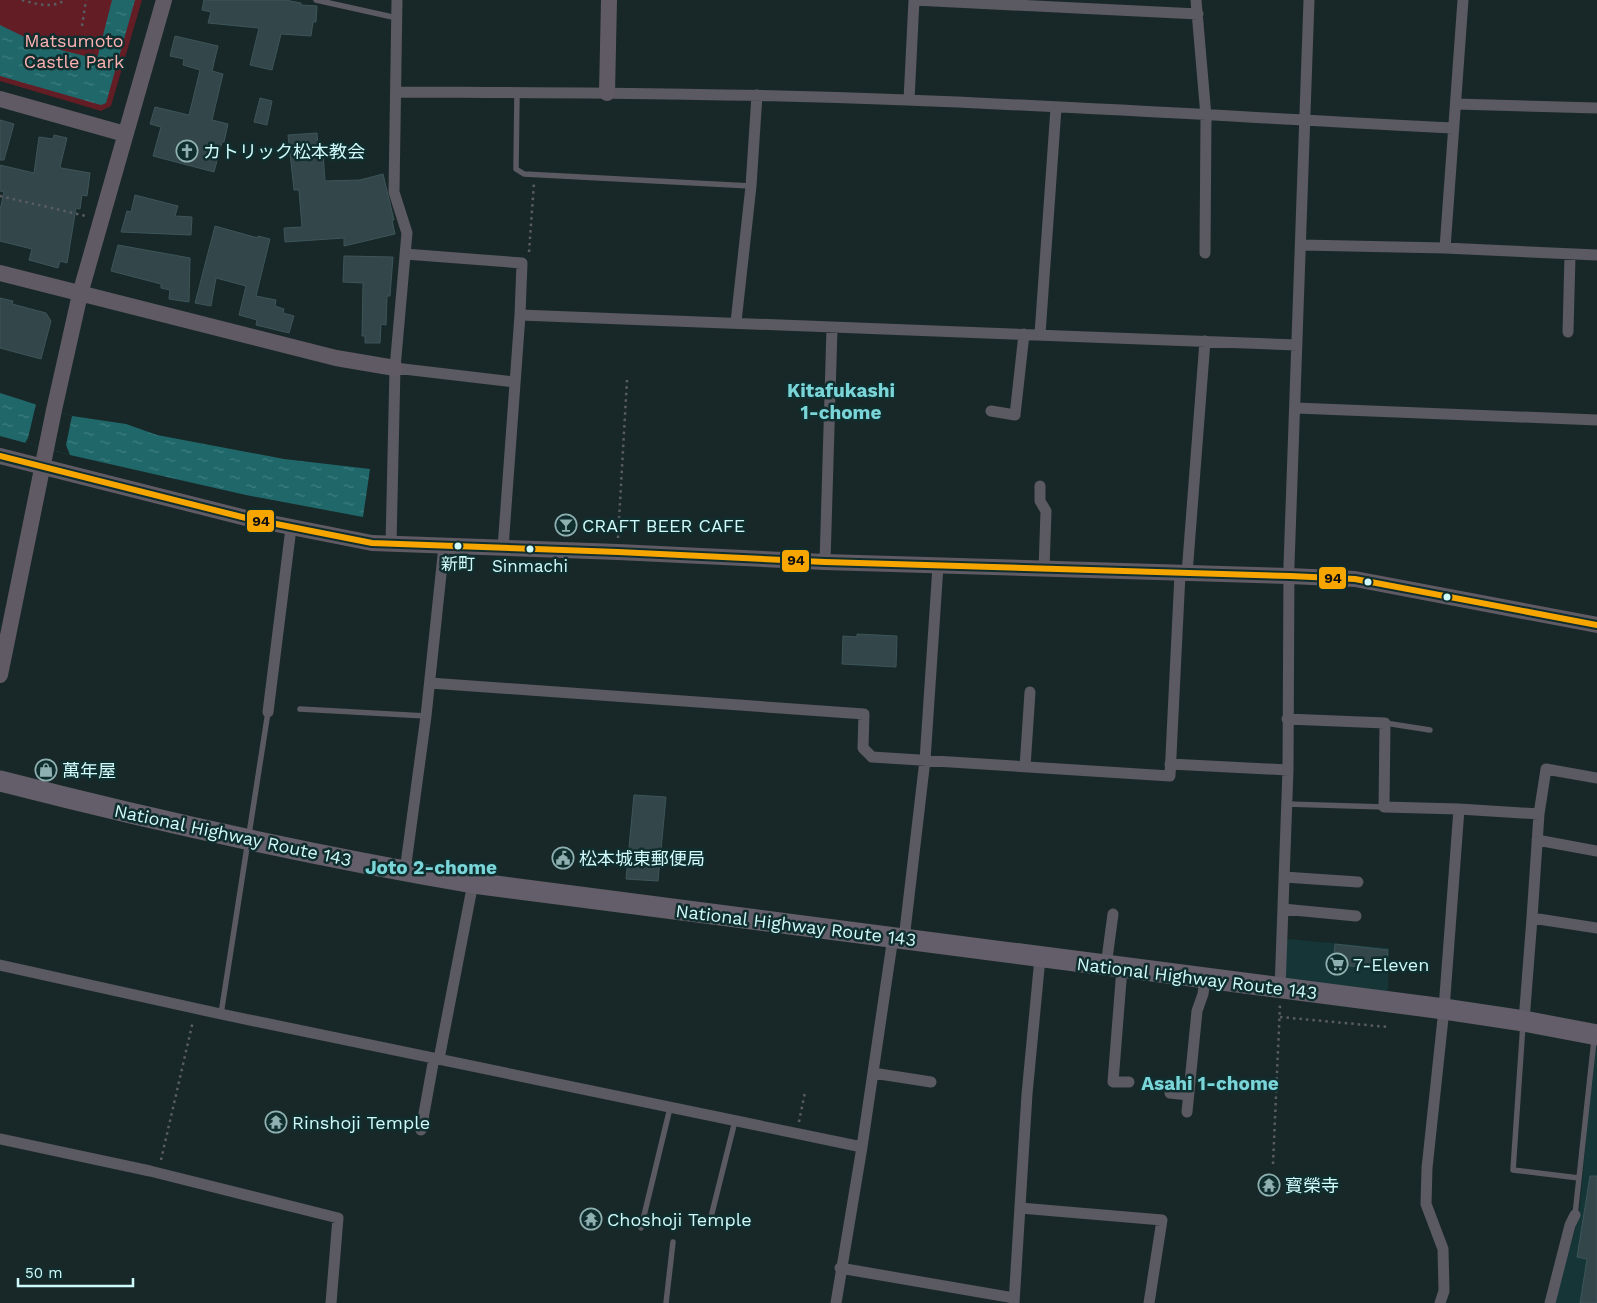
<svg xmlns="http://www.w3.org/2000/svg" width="1597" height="1303" font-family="'Work Sans','Noto Sans JP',sans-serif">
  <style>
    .built { fill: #153536 }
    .park { fill: #631d25 }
    .water { fill: url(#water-ripples) }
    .pier { fill: #182828 }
    .building { fill: #334649; stroke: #3d555a }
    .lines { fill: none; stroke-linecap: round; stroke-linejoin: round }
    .path { stroke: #595c60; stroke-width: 2.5; stroke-dasharray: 2.5 4; stroke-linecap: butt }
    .lane { stroke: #5b5962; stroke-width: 5.5 }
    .street { stroke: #5b5962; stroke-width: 11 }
    .secondary { stroke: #605a64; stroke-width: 16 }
    .highway { stroke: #635e69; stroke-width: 21 }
    .bus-1-casing { stroke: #112e2f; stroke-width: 10 }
    .bus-1 { stroke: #f7a600; stroke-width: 6 }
    .bus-dot { fill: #cffafb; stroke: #112e2f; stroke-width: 2 }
    .labels { text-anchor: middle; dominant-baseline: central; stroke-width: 5; stroke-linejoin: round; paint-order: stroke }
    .bus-label { font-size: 17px; fill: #cffafb; stroke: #112e2f }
    .park-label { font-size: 18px; fill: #fdb1b1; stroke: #112e2f }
    .poi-label { font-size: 18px; fill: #cffafb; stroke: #112e2f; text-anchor: start }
    .street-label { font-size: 18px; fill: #cffafb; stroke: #112e2f }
    .neighbourhood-label { font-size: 19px; font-weight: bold; fill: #7ad5d9; stroke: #112e2f }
    .line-badge { stroke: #112e2f; stroke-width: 2 }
    .pale-badge-label { font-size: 14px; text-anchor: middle; font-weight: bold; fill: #111 }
  </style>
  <defs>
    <pattern id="water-ripples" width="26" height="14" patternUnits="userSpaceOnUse" patternTransform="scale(1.25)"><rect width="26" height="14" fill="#20676a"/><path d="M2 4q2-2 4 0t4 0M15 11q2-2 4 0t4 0" fill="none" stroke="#3f7e80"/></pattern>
  </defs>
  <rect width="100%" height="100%" fill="#182828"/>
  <path class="built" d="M 1287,939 L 1389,948 L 1388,994 L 1285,980 Z
    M 1595,1045 L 1597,1045 L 1597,1303 L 1554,1303 L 1579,1215 Z"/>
  <path class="park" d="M 0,0 L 142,0 L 111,106 L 101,111 L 0,81 Z"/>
  <path class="water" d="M 112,0 L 135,0 L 106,103 L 101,105 L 0,76 L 0,25 L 41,45 L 97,59 Z
    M 0,393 L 72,416 L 126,424 L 157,435 L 284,459 L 370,469 L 363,517 L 246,495 L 70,455 L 0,436 Z"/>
  <path class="pier" d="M 36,404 L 72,416 L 66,445 L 70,455 L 25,443 L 28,438 Z"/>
  <path class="building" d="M 204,0 L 285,0 L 301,3 L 301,5 L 317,6 L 316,22 L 313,22 L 311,36 L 281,34 L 272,70 L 250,65 L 259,28 L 208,23 L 211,12 L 202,10 Z
    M 175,36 L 218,46 L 212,71 L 223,74 L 212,120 L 228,124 L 224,142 L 222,142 L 214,172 L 153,156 L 161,127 L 150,124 L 155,107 L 189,115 L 200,70 L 183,65 L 184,59 L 170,56 Z
    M 260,98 L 272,101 L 267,125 L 254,122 Z
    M 0,120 L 14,124 L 4,160 L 0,160 Z
    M 317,133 L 319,154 L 323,153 L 325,181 L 360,180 L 383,174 L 394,220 L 392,220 L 395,234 L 344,246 L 344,238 L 285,242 L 284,228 L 302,227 L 299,190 L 294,190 L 288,135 Z
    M 54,135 L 67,138 L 60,167 L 61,168 L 90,173 L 87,196 L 82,195 L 80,209 L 76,208 L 67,263 L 60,261 L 58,268 L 29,260 L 32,249 L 0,241 L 0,210 L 4,192 L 0,191 L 0,165 L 34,173 L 39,137 L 53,139 Z
    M 135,195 L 178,206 L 175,216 L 192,217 L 191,235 L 121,232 L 127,211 L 131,212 Z
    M 215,226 L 258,238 L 258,236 L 270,239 L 256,296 L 276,300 L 275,306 L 284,309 L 283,313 L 294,316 L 289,333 L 256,325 L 257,320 L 239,315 L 246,286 L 216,278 L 211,306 L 195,303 Z
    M 118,245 L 190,258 L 189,302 L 169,299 L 170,290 L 161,288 L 161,284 L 111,271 Z
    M 344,256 L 393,257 L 390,296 L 387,296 L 386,325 L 381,324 L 380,343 L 365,343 L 365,336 L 362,336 L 363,283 L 343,282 Z
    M 0,298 L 13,301 L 12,304 L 46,313 L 51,321 L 41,359 L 0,348 Z
    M 857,634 L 897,636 L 896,667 L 842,664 L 843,636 L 857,637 Z
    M 634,795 L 666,797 L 658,881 L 626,879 Z
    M 1335,944 L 1388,950 L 1386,970 L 1333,964 Z
    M 1590,1176 L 1597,1176 L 1597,1303 L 1580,1303 L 1587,1259 L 1577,1257 Z"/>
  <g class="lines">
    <path class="path" d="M 22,0 C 36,4 52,9 65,0
      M 82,26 L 86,0
      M 0,196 L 86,216
      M 529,252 L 534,183
      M 618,538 L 627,380
      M 1280,1017 L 1388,1027
      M 799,1122 L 805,1092
      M 161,1160 L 193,1021
      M 1273,1164 L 1280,1005"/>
    <path class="lane" d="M 316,0 L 397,18
      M 517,93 L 516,169 L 524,174 L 751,186
      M 300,709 L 426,716
      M 1385,723 L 1430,730
      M 1286,804 L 1384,807
      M 221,1014 L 268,712
      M 1523,1024 L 1513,1170 L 1579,1178
      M 1575,1215 L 1594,1040
      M 711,1217 L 735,1121
      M 641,1228 L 670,1108
      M 666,1303 L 673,1242"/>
    <path class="street" d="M 914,0 L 1198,14
      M 1196,0 L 1206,116 L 1205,253
      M 397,92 C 567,93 737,93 907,100 C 1089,107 1271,119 1453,128
      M 909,100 L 914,0
      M 1456,104 L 1597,108
      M 1301,245 L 1445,248 L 1597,255
      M 1445,248 L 1463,0
      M 405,254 L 522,263 L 520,315 L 503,548
      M 520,315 L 1297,345
      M 736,322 L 751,186 L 757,95
      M 1568,332 L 1570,255
      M 1040,334 L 1056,108
      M 395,368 L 515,382
      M 1296,408 L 1597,420
      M 991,411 L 1015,415 L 1024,334
      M 1040,486 L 1040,501 L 1046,511 L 1044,569
      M 391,544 L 395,368 L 407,233 L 394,192 L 397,0
      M 825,562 L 832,328
      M 1187,574 L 1205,341
      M 430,683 L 864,714 L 863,748 L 872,757 L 1170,776 L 1180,574
      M 268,712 L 291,528
      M 1287,719 L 1385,723 L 1384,807 L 1459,809 L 1539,814
      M 1170,764 L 1288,770
      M 1025,767 L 1030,692
      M 1537,840 L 1597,851
      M 405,871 L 426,716 L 444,546
      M 1284,877 L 1358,882
      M 1283,909 L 1356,916
      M 1532,918 L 1539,814 L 1546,769 L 1597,778
      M 904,939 L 925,760 L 938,566
      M 0,965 L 221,1014 L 862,1147
      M 1106,966 L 1113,914
      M 1122,968 L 1113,1082 L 1129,1082
      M 1280,989 L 1288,770 L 1289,565 L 1309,0
      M 1524,1021 L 1532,918 L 1597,928
      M 439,1059 L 473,883
      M 873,1073 L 931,1082
      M 1170,1093 L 1188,1095
      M 1187,1112 L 1197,1011 L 1203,994 L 1205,979
      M 421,1130 L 434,1058
      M 0,1139 L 150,1171 L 338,1218 L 331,1303
      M 1020,1208 L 1162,1220 L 1149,1303
      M 840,1268 L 1014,1298
      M 836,1303 L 862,1147 L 893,937
      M 1014,1303 L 1027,1094 L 1040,958
      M 1440,1303 L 1444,1291 L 1443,1249 L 1426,1204 L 1427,1168 L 1444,1009 L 1459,809
      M 1550,1303 L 1570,1225 L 1575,1215"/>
    <path class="secondary" d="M 607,93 L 609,0
      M 0,99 L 125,134
      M 0,273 L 336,358 L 395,368
      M 0,456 L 246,518 L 372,543 L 618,552 L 825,562 L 1290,576 L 1355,579 L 1597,625
      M 0,675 L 54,410 L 80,294 L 164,0"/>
    <path class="highway" d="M 0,781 C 156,821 314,856 473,883 L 1444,1009 L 1524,1021 L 1597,1035"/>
    <g class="bus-1-casing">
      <path id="bus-1" d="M 0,456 L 246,518 L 372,543 L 618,552 L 825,562 L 1290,576 L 1355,579 L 1597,625"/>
    </g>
    <use href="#bus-1" class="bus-1"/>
  </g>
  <defs>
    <g id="church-ring" transform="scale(1.125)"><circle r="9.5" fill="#112e2f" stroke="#8fb0b1" stroke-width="1.5"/><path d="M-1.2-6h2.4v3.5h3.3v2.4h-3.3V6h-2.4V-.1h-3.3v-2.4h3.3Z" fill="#8fb0b1"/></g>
    <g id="bar-ring" transform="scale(1.125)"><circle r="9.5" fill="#112e2f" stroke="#8fb0b1" stroke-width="1.5"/><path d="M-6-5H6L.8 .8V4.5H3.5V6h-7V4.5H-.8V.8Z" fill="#8fb0b1"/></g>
    <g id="shop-ring" transform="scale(1.125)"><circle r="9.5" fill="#112e2f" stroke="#8fb0b1" stroke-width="1.5"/><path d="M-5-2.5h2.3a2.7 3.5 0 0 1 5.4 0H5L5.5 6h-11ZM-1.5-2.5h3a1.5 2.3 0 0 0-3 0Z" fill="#8fb0b1"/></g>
    <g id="civic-ring" transform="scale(1.125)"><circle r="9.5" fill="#112e2f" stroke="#8fb0b1" stroke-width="1.5"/><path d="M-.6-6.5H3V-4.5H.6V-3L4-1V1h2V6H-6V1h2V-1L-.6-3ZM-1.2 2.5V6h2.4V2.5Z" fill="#8fb0b1"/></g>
    <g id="supermarket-ring" transform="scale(1.125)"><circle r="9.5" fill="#112e2f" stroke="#8fb0b1" stroke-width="1.5"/><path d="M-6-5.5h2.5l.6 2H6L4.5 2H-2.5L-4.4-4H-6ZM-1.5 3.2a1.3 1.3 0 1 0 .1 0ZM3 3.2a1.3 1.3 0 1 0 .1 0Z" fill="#8fb0b1"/></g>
    <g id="temple-ring" transform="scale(1.125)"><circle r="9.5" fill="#112e2f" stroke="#8fb0b1" stroke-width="1.5"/><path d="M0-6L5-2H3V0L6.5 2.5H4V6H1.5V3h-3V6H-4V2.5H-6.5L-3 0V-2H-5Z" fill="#8fb0b1"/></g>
  </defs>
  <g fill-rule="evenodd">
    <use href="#church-ring" x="187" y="151"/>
    <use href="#bar-ring" x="566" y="525"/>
    <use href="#shop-ring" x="46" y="770"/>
    <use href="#civic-ring" x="563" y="858"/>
    <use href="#supermarket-ring" x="1337" y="964"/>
    <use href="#temple-ring" x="276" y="1122"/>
    <use href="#temple-ring" x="1269" y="1185"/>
    <use href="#temple-ring" x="591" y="1219"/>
  </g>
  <g class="bus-dot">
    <circle cx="458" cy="546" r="4.5"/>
    <circle cx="530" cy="549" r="4.5"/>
    <circle cx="1368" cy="582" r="4.5"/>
    <circle cx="1447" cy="597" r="4.5"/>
  </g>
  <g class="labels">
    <g class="bus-label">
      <text x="458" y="564">新町</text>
      <text x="530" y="566">Sinmachi</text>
    </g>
    <g class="park-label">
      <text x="74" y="40">Matsumoto<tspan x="74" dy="21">Castle Park</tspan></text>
    </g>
    <g class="poi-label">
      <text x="203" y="151">カトリック松本教会</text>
      <text x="582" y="525">CRAFT BEER CAFE</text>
      <text x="62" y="770">萬年屋</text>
      <text x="579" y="858">松本城東郵便局</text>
      <text x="1353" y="964">7-Eleven</text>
      <text x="292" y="1122">Rinshoji Temple</text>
      <text x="1285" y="1185">寳榮寺</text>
      <text x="607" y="1219">Choshoji Temple</text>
    </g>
    <g class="street-label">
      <text transform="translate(233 835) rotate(12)">National Highway Route 143</text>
      <text transform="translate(796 925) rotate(7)">National Highway Route 143</text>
      <text transform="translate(1197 978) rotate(7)">National Highway Route 143</text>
    </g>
    <g class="neighbourhood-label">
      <text x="841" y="390">Kitafukashi<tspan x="841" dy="22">1-chome</tspan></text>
      <text x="431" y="867">Joto 2-chome</text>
      <text x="1210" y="1083">Asahi 1-chome</text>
    </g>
  </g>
  <g class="line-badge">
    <rect x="246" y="509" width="29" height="24" rx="5" fill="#f7a600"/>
    <rect x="781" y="549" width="29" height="24" rx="5" fill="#f7a600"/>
    <rect x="1318" y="566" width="29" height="24" rx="5" fill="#f7a600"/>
  </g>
  <g class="pale-badge-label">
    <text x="261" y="526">94</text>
    <text x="796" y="565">94</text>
    <text x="1333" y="583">94</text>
  </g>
  <path d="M18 1278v8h115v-8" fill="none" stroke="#cffafb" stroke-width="2.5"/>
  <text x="25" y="1278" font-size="15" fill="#cffafb" stroke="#112e2f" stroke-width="4" paint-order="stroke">50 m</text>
</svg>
